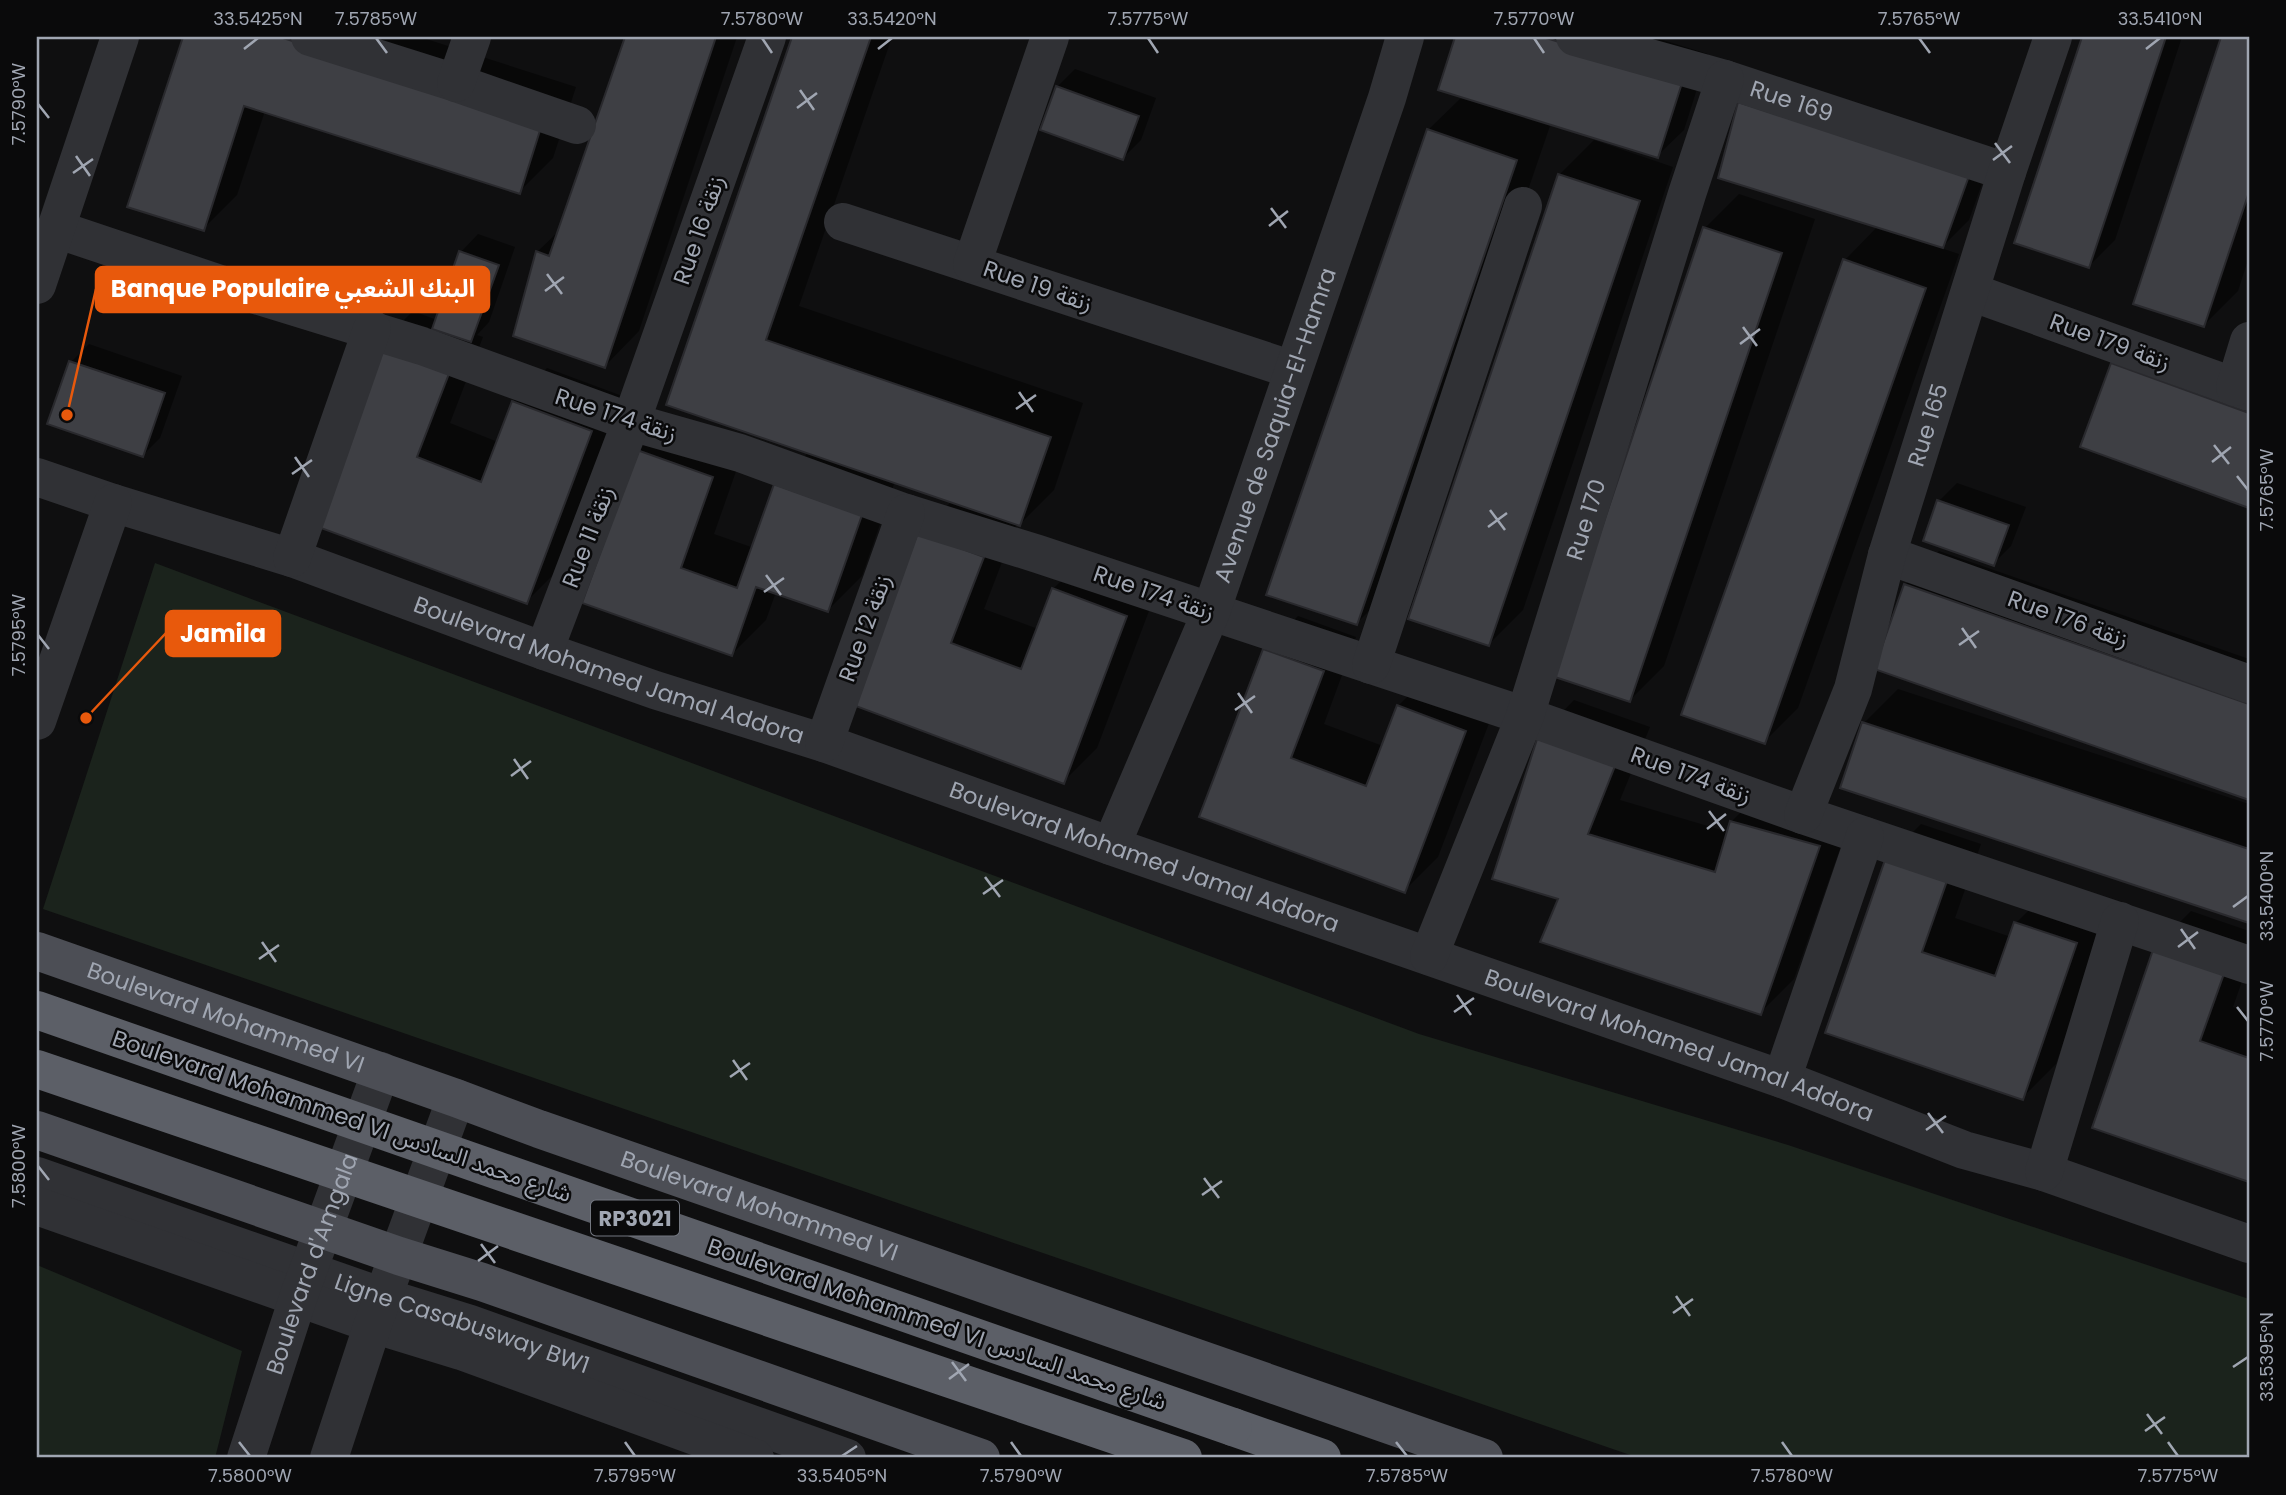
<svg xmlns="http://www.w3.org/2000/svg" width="2286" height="1495" font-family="Poppins,'Noto Sans Arabic',sans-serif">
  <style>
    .green { fill: #1b231c }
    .shadow { fill: #0007 }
    .building { fill: #3e3f44; stroke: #29292d; stroke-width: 2 }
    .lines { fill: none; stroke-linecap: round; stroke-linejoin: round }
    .minor { stroke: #303135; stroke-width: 38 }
    .major { stroke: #4c4e55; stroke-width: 38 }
    .highway { stroke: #5c5f67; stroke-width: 38 }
    .highway-bridge { stroke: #5c5f67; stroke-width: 38 }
    .ticks { fill: none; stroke: #a0a6b2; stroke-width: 2.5 }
    .labels { text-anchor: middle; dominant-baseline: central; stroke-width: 5; stroke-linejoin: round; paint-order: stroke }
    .shield { fill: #0a0a0b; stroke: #737780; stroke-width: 2 }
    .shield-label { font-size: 21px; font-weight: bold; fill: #a0a6b2 }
    .street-label { font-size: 23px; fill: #a0a6b2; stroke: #0a0a0b }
    .leader { fill: none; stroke: #e8590c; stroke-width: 2.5 }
    .callout-dot { fill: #e8590c; stroke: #0a0a0b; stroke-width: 2.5 }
    .callout { fill: #e8590c; stroke: #e8590c; stroke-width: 2.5 }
    .callout-label { font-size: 24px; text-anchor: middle; font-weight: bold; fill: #fff }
    .neatline { fill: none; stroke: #a0a6b2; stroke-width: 2.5 }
    .ticks-label { font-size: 18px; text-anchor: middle; fill: #a0a6b2 }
  </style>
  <rect width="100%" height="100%" fill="#0f0f10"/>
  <path class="green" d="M 155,563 L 1419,1034 L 1788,1145 L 2249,1299 L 2249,1458 L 1639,1458 L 43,909 Z
    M 37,1265 L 242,1351 L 215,1458 L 37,1458 Z"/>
  <path class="shadow" d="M 184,37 L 420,37 L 576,87 L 553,158 L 519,192 L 265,111 L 237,195 L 203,229 L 129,206 Z
    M 627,37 L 737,37 L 639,331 L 605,366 L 537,252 L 560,230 Z
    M 794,37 L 892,37 L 799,306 L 1083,403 L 1054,490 L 1020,524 L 1017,523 L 984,609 L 1038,629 L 1053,589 L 1087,555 L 1160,582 L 1097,748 L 1063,782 L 855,704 L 920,533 L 952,501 L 895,481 L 862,576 L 828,610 L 776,592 L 766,620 L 732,654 L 585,602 L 638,451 L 672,417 L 746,443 L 714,534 L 754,548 L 776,485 L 809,452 L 668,404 Z
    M 1457,37 L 1653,37 L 1708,54 L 1684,130 L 1657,156 L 1551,123 L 1391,589 L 1357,623 L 1428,130 L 1463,96 L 1440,88 Z
    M 2084,37 L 2182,37 L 2115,240 L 2089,266 L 2016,242 Z
    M 2223,37 L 2249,37 L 2249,257 L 2238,291 L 2204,325 L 2135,302 Z
    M 1075,69 L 1156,98 L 1141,140 L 1123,158 L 1057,87 Z
    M 1594,140 L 1673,167 L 1523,610 L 1489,644 L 1410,618 L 1560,174 Z
    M 1994,150 L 1969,220 L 1941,248 L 1959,254 L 1798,708 L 1764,742 L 1845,260 L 1878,226 Z
    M 1739,194 L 1815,219 L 1664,666 L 1630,700 L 1554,674 L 1705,228 Z
    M 478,234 L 515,247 L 489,322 L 477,335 L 483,337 L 450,423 L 498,442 L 513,402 L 547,368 L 625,397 L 560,568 L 526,602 L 312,523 L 379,345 L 413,311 L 437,320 L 461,252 Z
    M 2139,338 L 2249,378 L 2249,506 L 2082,446 L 2113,364 Z
    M 89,344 L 182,376 L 160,438 L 143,455 L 71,362 Z
    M 1957,483 L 2026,507 L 2011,546 L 1993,564 L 1939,501 Z
    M 1939,551 L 2249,659 L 2249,798 L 1876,668 L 1905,585 Z
    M 1298,616 L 1356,637 L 1324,724 L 1383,746 L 1398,706 L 1432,672 L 1499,697 L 1438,857 L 1404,891 L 1202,816 L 1264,650 Z
    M 1898,689 L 2249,804 L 2249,921 L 1842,787 L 1864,723 Z
    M 1574,700 L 1650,727 L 1620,800 L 1728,832 L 1731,822 L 1765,788 L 1853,812 L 1794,979 L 1760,1013 L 1561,897 L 1541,734 Z
    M 1921,824 L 1981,844 L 1955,918 L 2011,937 L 2016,923 L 2050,889 L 2109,909 L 2056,1064 L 2022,1098 L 1828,1031 L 1887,858 Z
    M 2191,911 L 2249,931 L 2249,961 L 2233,1007 L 2249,1013 L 2249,1180 L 2094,1127 L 2157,945 Z"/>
  <path class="building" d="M 183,37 L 280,37 L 543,121 L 520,194 L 244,106 L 204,231 L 127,207 Z
    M 625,37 L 716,37 L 605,368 L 513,336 L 536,251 L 549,256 Z
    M 792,37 L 871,37 L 766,340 L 1051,437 L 1020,526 L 666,405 Z
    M 1455,37 L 1543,37 L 1683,80 L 1658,158 L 1438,90 Z
    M 2082,37 L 2166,37 L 2089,268 L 2014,243 Z
    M 2221,37 L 2249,37 L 2249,192 L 2204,327 L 2133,304 Z
    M 1056,86 L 1139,116 L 1123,160 L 1040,130 Z
    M 1738,102 L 1969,176 L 1943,248 L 1718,178 Z
    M 1427,129 L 1517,160 L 1357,625 L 1266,595 Z
    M 1558,174 L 1640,201 L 1489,646 L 1408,619 Z
    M 1703,227 L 1782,253 L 1630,702 L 1552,676 Z
    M 459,251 L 499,265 L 471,342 L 432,329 Z
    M 1843,259 L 1926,288 L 1765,744 L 1681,715 Z
    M 378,344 L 450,371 L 417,457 L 481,482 L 512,401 L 592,431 L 527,604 L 310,524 Z
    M 69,361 L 165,393 L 143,457 L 47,424 Z
    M 2111,363 L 2249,413 L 2249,508 L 2080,447 Z
    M 637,450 L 713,477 L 681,568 L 737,588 L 774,484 L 862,515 L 828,612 L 756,587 L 732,656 L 582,603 Z
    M 1937,500 L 2009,525 L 1994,566 L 1923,541 Z
    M 918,532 L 984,557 L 951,643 L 1021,669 L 1052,588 L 1127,616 L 1064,784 L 853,705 Z
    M 1904,584 L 2249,704 L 2249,800 L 1874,669 Z
    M 1263,649 L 1324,671 L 1291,758 L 1366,786 L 1397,705 L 1466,731 L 1405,893 L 1199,817 Z
    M 1862,722 L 2249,849 L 2249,923 L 1840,788 Z
    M 1539,733 L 1617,761 L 1588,834 L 1715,872 L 1730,821 L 1820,846 L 1761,1015 L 1540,942 L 1558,899 L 1492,879 Z
    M 1886,857 L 1948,878 L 1922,952 L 1995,976 L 2014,922 L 2077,943 L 2023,1100 L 1825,1033 Z
    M 2155,944 L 2226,968 L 2200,1041 L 2249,1058 L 2249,1182 L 2092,1128 Z"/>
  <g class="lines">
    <g class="minor">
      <path d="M 310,37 L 456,83 L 577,125"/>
      <path id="s1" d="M 1575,37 L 1725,79 L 2007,172"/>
      <path d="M 456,83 L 472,37"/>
      <path d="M 843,222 L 1293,370"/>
      <path d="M 56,229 L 220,284 L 422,346 L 631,422 L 740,453 L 906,513 L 1038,554 L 1525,716 L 1803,815 L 2249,965"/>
      <path d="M 972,264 L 1050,37"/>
      <path d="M 37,285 L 120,37"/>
      <path d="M 1971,292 L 2249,392"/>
      <path d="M 2235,387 L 2249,341"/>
      <path id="s2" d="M 37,477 L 113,503 L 292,558 L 544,651 L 655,690 L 824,743 L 1111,846 L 1782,1079 L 1964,1150 L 2044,1172 L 2249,1244"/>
      <path d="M 1887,555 L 2249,684"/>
      <path d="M 292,558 L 372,329"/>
      <path d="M 544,651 L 631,422 L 767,37"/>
      <path d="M 1371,665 L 1523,206"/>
      <path d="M 37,721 L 113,503"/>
      <path d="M 824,743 L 906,513"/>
      <path id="s3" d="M 1803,815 L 1853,689 L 1887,555 L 2007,172 L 2053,37"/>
      <path id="s4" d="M 1111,846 L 1211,612 L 1387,98 L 1405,37"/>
      <path id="s5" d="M 1429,956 L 1525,716 L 1687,194 L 1725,79"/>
      <path d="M 1782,1079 L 1865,836"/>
      <path d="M 2044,1172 L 2120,921"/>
      <path id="s6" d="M 37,1176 L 383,1297 L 470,1324 L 847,1458"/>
      <path d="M 37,1206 L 373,1324 L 461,1351 L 755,1458"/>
      <path id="s7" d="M 246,1458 L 298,1298 L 381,1071"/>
      <path d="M 329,1458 L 373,1324 L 456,1098"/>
    </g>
    <g class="major">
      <path id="s8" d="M 37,951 L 456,1098 L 539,1129 L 1484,1458"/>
      <path d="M 37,1130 L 399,1256 L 482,1282 L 981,1458"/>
    </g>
    <path class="highway" d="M 1233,1427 L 1322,1458"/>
    <path class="highway-bridge" d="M 37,1010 L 1233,1427
      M 37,1069 L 1183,1458"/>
  </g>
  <path class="ticks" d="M 376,38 L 387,53M 762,38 L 772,53M 1148,38 L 1158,53M 1534,38 L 1544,53M 1919,38 L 1930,53M 244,49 L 258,38M 878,49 L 892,38M 2146,49 L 2160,38M 800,90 L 814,110M 38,104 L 49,118M 797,108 L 817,93M 1995,143 L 2010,163M 76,156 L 90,176M 1993,160 L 2012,146M 73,173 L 93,159M 1271,208 L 1286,228M 1269,226 L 1288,211M 547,274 L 562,294M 545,291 L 564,277M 1743,327 L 1757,346M 1740,344 L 1760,329M 1019,392 L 1033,412M 1016,409 L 1036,395M 2214,445 L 2229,464M 295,457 L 309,477M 2212,462 L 2231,447M 292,474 L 312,460M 2237,476 L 2248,490M 1490,510 L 1505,530M 1488,527 L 1507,513M 766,575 L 781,595M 764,592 L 784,578M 1962,628 L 1976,648M 38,635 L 49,649M 1959,645 L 1979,631M 1238,693 L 1252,713M 1235,710 L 1255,696M 514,759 L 528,779M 511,776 L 531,761M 1709,811 L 1724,831M 1707,829 L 1726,814M 985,877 L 1000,897M 983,894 L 1003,880M 2233,907 L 2248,896M 2181,929 L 2195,949M 262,942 L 276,962M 2178,947 L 2198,932M 259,959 L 279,945M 1457,995 L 1471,1015M 2237,1007 L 2248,1021M 1454,1012 L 1474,998M 733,1060 L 747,1080M 730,1077 L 750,1063M 1928,1113 L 1943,1133M 1926,1130 L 1946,1116M 38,1166 L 49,1180M 1204,1178 L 1219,1198M 1202,1195 L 1222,1181M 481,1244 L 495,1263M 478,1261 L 498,1246M 1676,1296 L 1690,1316M 1673,1313 L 1693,1299M 952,1362 L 966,1381M 2233,1367 L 2248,1357M 949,1379 L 969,1364M 2147,1414 L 2162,1434M 2145,1431 L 2165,1417M 239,1442 L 250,1456M 625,1442 L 635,1456M 1011,1442 L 1021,1456M 1396,1442 L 1407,1456M 1782,1442 L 1792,1456M 2168,1442 L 2178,1456M 842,1456 L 857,1446"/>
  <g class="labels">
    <rect class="shield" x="591" y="1200.5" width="88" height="35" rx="5"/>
    <g class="shield-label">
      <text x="635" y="1218">RP3021</text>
    </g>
    <g class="street-label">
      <text stroke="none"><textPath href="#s1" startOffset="226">Rue 169</textPath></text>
      <text transform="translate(699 230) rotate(-71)">Rue 16 زنقة</text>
      <text transform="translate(1038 286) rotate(19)">Rue 19 زنقة</text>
      <text transform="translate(2110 342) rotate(20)">Rue 179 زنقة</text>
      <text transform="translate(616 415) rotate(18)">Rue 174 زنقة</text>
      <text stroke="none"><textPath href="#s4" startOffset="452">Avenue de Saquia-El-Hamra</textPath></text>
      <text stroke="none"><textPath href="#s3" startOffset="410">Rue 165</textPath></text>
      <text stroke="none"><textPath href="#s5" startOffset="464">Rue 170</textPath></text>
      <text transform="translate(588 537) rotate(-69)">Rue 11 زنقة</text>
      <text transform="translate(1154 593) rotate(19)">Rue 174 زنقة</text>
      <text transform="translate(2068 619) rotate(20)">Rue 176 زنقة</text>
      <text transform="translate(865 628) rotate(-70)">Rue 12 زنقة</text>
      <text stroke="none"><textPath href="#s2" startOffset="604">Boulevard Mohamed Jamal Addora</textPath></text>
      <text transform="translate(1691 775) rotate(20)">Rue 174 زنقة</text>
      <text stroke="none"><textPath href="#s2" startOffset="1171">Boulevard Mohamed Jamal Addora</textPath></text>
      <text stroke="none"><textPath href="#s8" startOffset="200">Boulevard Mohammed VI</textPath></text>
      <text stroke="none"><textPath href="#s2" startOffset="1738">Boulevard Mohamed Jamal Addora</textPath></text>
      <text transform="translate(342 1116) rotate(19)">Boulevard Mohammed VI شارع محمد السادس</text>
      <text stroke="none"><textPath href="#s8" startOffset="766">Boulevard Mohammed VI</textPath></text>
      <text stroke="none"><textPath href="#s7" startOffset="205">Boulevard d'Amgala</textPath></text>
      <text stroke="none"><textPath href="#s6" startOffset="450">Ligne Casabusway BW1</textPath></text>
      <text transform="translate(937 1324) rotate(19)">Boulevard Mohammed VI شارع محمد السادس</text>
    </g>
  </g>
  <path class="leader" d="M67 415L96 289M86 718L166 633"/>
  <g class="callout-dot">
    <circle cx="67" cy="415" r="7"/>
    <circle cx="86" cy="718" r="7"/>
  </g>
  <g class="callout">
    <rect x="96" y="267" width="393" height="45" rx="7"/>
    <rect x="166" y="611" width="114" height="45" rx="7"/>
  </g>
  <g class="callout-label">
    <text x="293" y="297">Banque Populaire البنك الشعبي</text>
    <text x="223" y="642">Jamila</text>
  </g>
  <rect width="2286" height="1495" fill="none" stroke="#0a0a0b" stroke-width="77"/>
  <rect x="38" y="38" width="2210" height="1418" class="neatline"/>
  <g class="ticks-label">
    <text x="258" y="25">33.5425°N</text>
    <text x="376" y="25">7.5785°W</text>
    <text x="762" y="25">7.5780°W</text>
    <text x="892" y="25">33.5420°N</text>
    <text x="1148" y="25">7.5775°W</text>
    <text x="1534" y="25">7.5770°W</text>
    <text x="1919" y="25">7.5765°W</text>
    <text x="2160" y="25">33.5410°N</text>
    <text transform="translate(19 104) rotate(-90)" y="6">7.5790°W</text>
    <text transform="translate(2267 490) rotate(-90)" y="6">7.5765°W</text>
    <text transform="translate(19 635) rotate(-90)" y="6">7.5795°W</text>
    <text transform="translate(2267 896) rotate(-90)" y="6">33.5400°N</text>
    <text transform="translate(2267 1021) rotate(-90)" y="6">7.5770°W</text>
    <text transform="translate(19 1166) rotate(-90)" y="6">7.5800°W</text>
    <text transform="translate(2267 1357) rotate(-90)" y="6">33.5395°N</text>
    <text x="250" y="1482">7.5800°W</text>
    <text x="635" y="1482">7.5795°W</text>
    <text x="842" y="1482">33.5405°N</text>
    <text x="1021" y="1482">7.5790°W</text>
    <text x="1407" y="1482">7.5785°W</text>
    <text x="1792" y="1482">7.5780°W</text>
    <text x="2178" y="1482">7.5775°W</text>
  </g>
</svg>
